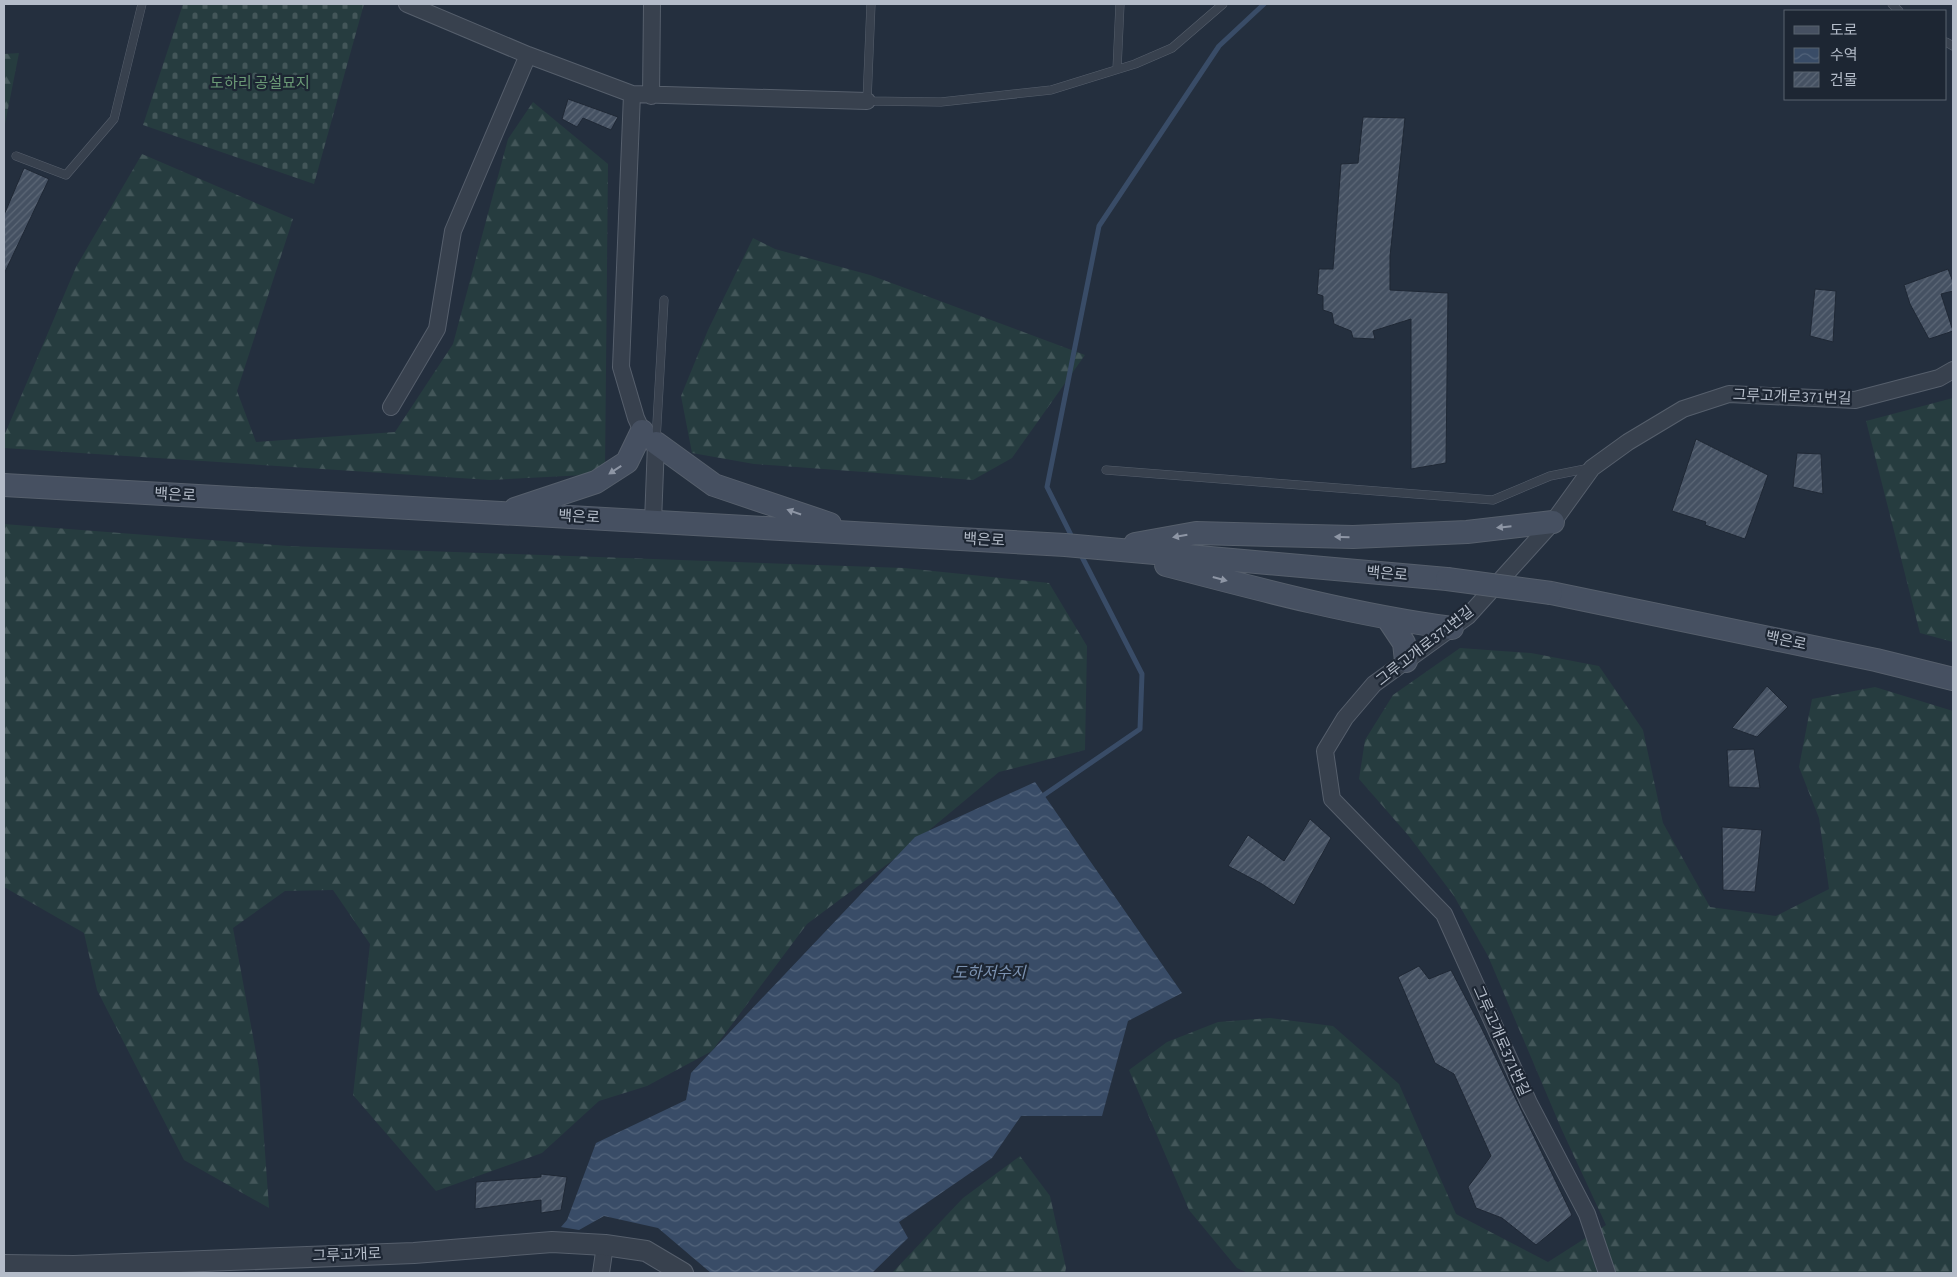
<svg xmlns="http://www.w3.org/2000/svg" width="1957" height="1277" font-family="'Source Sans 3','Noto Sans KR',sans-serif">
	<defs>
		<pattern id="forest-firs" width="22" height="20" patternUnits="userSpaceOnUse" patternTransform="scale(1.25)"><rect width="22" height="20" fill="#263c3f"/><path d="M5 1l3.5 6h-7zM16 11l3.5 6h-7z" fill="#435659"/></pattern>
		<pattern id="cemetery-stones" width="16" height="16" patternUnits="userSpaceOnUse" patternTransform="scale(1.25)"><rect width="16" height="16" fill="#263c3f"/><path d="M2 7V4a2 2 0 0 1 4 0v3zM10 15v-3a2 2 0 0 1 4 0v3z" fill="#435659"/></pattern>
		<pattern id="water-waves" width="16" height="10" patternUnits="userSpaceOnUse" patternTransform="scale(1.25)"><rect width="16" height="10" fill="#394c67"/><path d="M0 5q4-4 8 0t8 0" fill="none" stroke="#53647b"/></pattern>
		<pattern id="building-hatch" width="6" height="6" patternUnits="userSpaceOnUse" patternTransform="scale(1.25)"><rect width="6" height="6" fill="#455162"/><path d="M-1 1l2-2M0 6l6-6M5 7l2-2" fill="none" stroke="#5d6877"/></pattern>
	</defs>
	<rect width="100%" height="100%" fill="#242f3e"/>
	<path fill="url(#forest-firs)" d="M19,53l-15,76v-75z
		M533,102l75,62 -3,310 -115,6 -486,-32v-12l72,-169 66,-113 151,65 -56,172 19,51 139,-10 58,-88 55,-205z
		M753,238l22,11 95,26 215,80 -73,103 -39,22 -219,-16 -62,-11 -11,-57 27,-66z
		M1953,398v244l-33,-9 -54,-212z
		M4,524l284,22 616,22 145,15 38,63 -2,104 -86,22 -102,85 -90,67 -95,127 -65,35 -48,15 -57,52 -106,38 -83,-96 17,-151 -37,-54 -48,1 -52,37 26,141 10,139 -85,-48 -87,-170 -13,-57 -80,-46z
		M1460,648l71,5 68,13 44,64 20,93 47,84 66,9 53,-27 -10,-71 -20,-51 13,-68 63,-12 78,24v562h-705l-11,-5 -48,-58 -60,-140 38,-28 51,-20 52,-4 63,8 66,58 57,130 92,48 58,-37 -45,-97 -73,-172 -34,-60 -46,-61 -49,-56 6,-39 28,-45z
		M1020,1156l30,40 16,72 -1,5h-173l71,-75z"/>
	<path fill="url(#cemetery-stones)" d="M183,4h181l-50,180 -171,-59z"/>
	<path fill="url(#water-waves)" d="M1035,782l147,211 -54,28 -26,95h-81l-29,42 -93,64 9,16 -36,35h-161l-53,-45 -54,-12 -25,14 -18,-3 6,-7 29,-77 90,-43 5,-27 224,-236z"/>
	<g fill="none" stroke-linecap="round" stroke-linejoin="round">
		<path stroke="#394c67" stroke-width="5" d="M1073,539l-26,-52 52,-261 120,-180 45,-42
			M1044,795l96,-66 2,-55 -62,-121"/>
	</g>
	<path fill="url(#building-hatch)" stroke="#1f2835" d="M568,99l50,18 -7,13 -28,-12 -6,9 -15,-8z
		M1363,117l42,1 -15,138v34l58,3 -2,170 -35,6v-150l-38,12 2,8 -22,-1 -2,-7 -17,-7 -2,-11 -9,-3v-14l-6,-2 2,-25h14l8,-105 17,-1z
		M24,168l25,11 -45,95v-59z
		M1948,269l5,13v9l-12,3 12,37 -24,8 -19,-35 -6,-19z
		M1815,289l21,2 -3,51 -23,-6z
		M1696,439l72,36 -23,64 -40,-14 1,-3 -34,-11z
		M1797,453l24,1 2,40 -30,-7z
		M1767,686l21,21 -31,30 -25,-9z
		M1754,749l6,39 -31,-1 -2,-37z
		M1310,819l21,19 -37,67 -32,-21 -34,-18 20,-31 36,26z
		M1722,827l40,3 -7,62 -32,-2z
		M1419,966l10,13 22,-9 30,57 91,188 -36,30 -34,-27 -26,-10 -8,-21 23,-31 -37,-82 -19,-11 -37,-86z
		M541,1174l26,3 -6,33 -20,3v-13l-66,9 1,-27 65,-5z"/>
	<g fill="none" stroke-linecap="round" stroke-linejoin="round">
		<g stroke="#565f6c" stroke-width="9">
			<path id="service" d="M871,4l-4,97 74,1 110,-12 84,-26 37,-16 51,-44
				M1892,4l7,7
				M1946,42l7,4
				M1117,69l3,-65
				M16,156l50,19 48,-56 28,-115
				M656,441l8,-141
				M1106,470l387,30 57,-24 40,-8"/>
		</g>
		<g stroke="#565f6c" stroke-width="18">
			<path id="minor" d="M407,4l121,51 104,39 235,7
				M632,94l-11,273 15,51 6,13 14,12 -3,79
				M651,96l1,-92
				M391,407l46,-78 16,-98 75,-176
				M601,1273l4,-28
				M1607,1273l-20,-59 -58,-111 -85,-189 -112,-115 -7,-48 20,-33 29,-34 94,-68 85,-94 39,-54 36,-26 55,-33 46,-15 126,6 84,-22 14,-8"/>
		</g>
		<g stroke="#565f6c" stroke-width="22">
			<path id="tertiary" d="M4,1265l70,1 340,-13 138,-11 53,3 41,6 37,22"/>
		</g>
		<g stroke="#565f6c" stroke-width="24">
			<path id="secondary" d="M656,443l58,42 116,39
				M4,485l1061,60 382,34
				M515,509l81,-27 31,-20 15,-31
				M1135,544l61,-11 157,4 114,-5 86,-10
				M1166,565c95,25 189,50 286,63
				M1551,593l325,67 77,19
				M1388,619l16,24 2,18"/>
		</g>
		<use href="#service" stroke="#38414e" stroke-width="8"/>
		<use href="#minor" stroke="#38414e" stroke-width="16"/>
		<use href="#tertiary" stroke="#38414e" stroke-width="20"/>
		<use href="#secondary" stroke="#465061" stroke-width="22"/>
		<g stroke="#565f6c" stroke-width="24" stroke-linecap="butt">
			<path id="secondary-bridge" d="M1447,579l104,14"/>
		</g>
		<use href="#secondary-bridge" stroke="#465061" stroke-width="22"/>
	</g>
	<defs><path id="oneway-solid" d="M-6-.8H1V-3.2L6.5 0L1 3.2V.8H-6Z" transform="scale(1.25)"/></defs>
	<g fill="#8e96a5">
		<use href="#oneway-solid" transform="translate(615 470) rotate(147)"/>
		<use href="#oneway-solid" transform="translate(794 512) rotate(-161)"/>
		<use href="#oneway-solid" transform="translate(1504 527) rotate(174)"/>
		<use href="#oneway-solid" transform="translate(1180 536) rotate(170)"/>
		<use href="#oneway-solid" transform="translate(1342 537) rotate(-179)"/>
		<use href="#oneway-solid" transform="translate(1220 579) rotate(15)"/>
	</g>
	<g text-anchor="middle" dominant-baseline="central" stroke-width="4.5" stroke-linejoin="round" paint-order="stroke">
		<g font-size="15" fill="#6b9a76" stroke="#1d2633">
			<text x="260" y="83">도하리 공설묘지</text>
		</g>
		<g font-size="15" fill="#b4bcc9" stroke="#1d2633">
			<text transform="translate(1792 397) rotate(2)">그루고개로371번길</text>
			<text transform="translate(175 495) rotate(3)">백은로</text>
			<text transform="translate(579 517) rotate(3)">백은로</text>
			<text transform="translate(984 540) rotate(3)">백은로</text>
			<text transform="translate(1387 574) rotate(5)">백은로</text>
			<text transform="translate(1786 641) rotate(12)">백은로</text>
			<text transform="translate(1425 646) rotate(-38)">그루고개로371번길</text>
			<text transform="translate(1501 1041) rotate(66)">그루고개로371번길</text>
			<text transform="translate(347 1255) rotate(-2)">그루고개로</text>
		</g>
		<g font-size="16" font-style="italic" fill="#7c92b1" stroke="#1d2633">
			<text x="989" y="973">도하저수지</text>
		</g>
	</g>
	<rect width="1957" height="1277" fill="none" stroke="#b4bcc9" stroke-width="10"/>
	<rect x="1784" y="10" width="162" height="90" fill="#1d2633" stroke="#59626f"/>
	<rect x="1794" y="26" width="25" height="8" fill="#465061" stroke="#59626f"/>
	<text x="1830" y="35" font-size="15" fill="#b4bcc9">도로</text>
	<rect x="1794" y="48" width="25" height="15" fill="url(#water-waves)" stroke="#59626f"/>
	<text x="1830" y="60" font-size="15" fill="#b4bcc9">수역</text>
	<rect x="1794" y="72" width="25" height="15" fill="url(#building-hatch)" stroke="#59626f"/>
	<text x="1830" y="85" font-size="15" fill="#b4bcc9">건물</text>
</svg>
